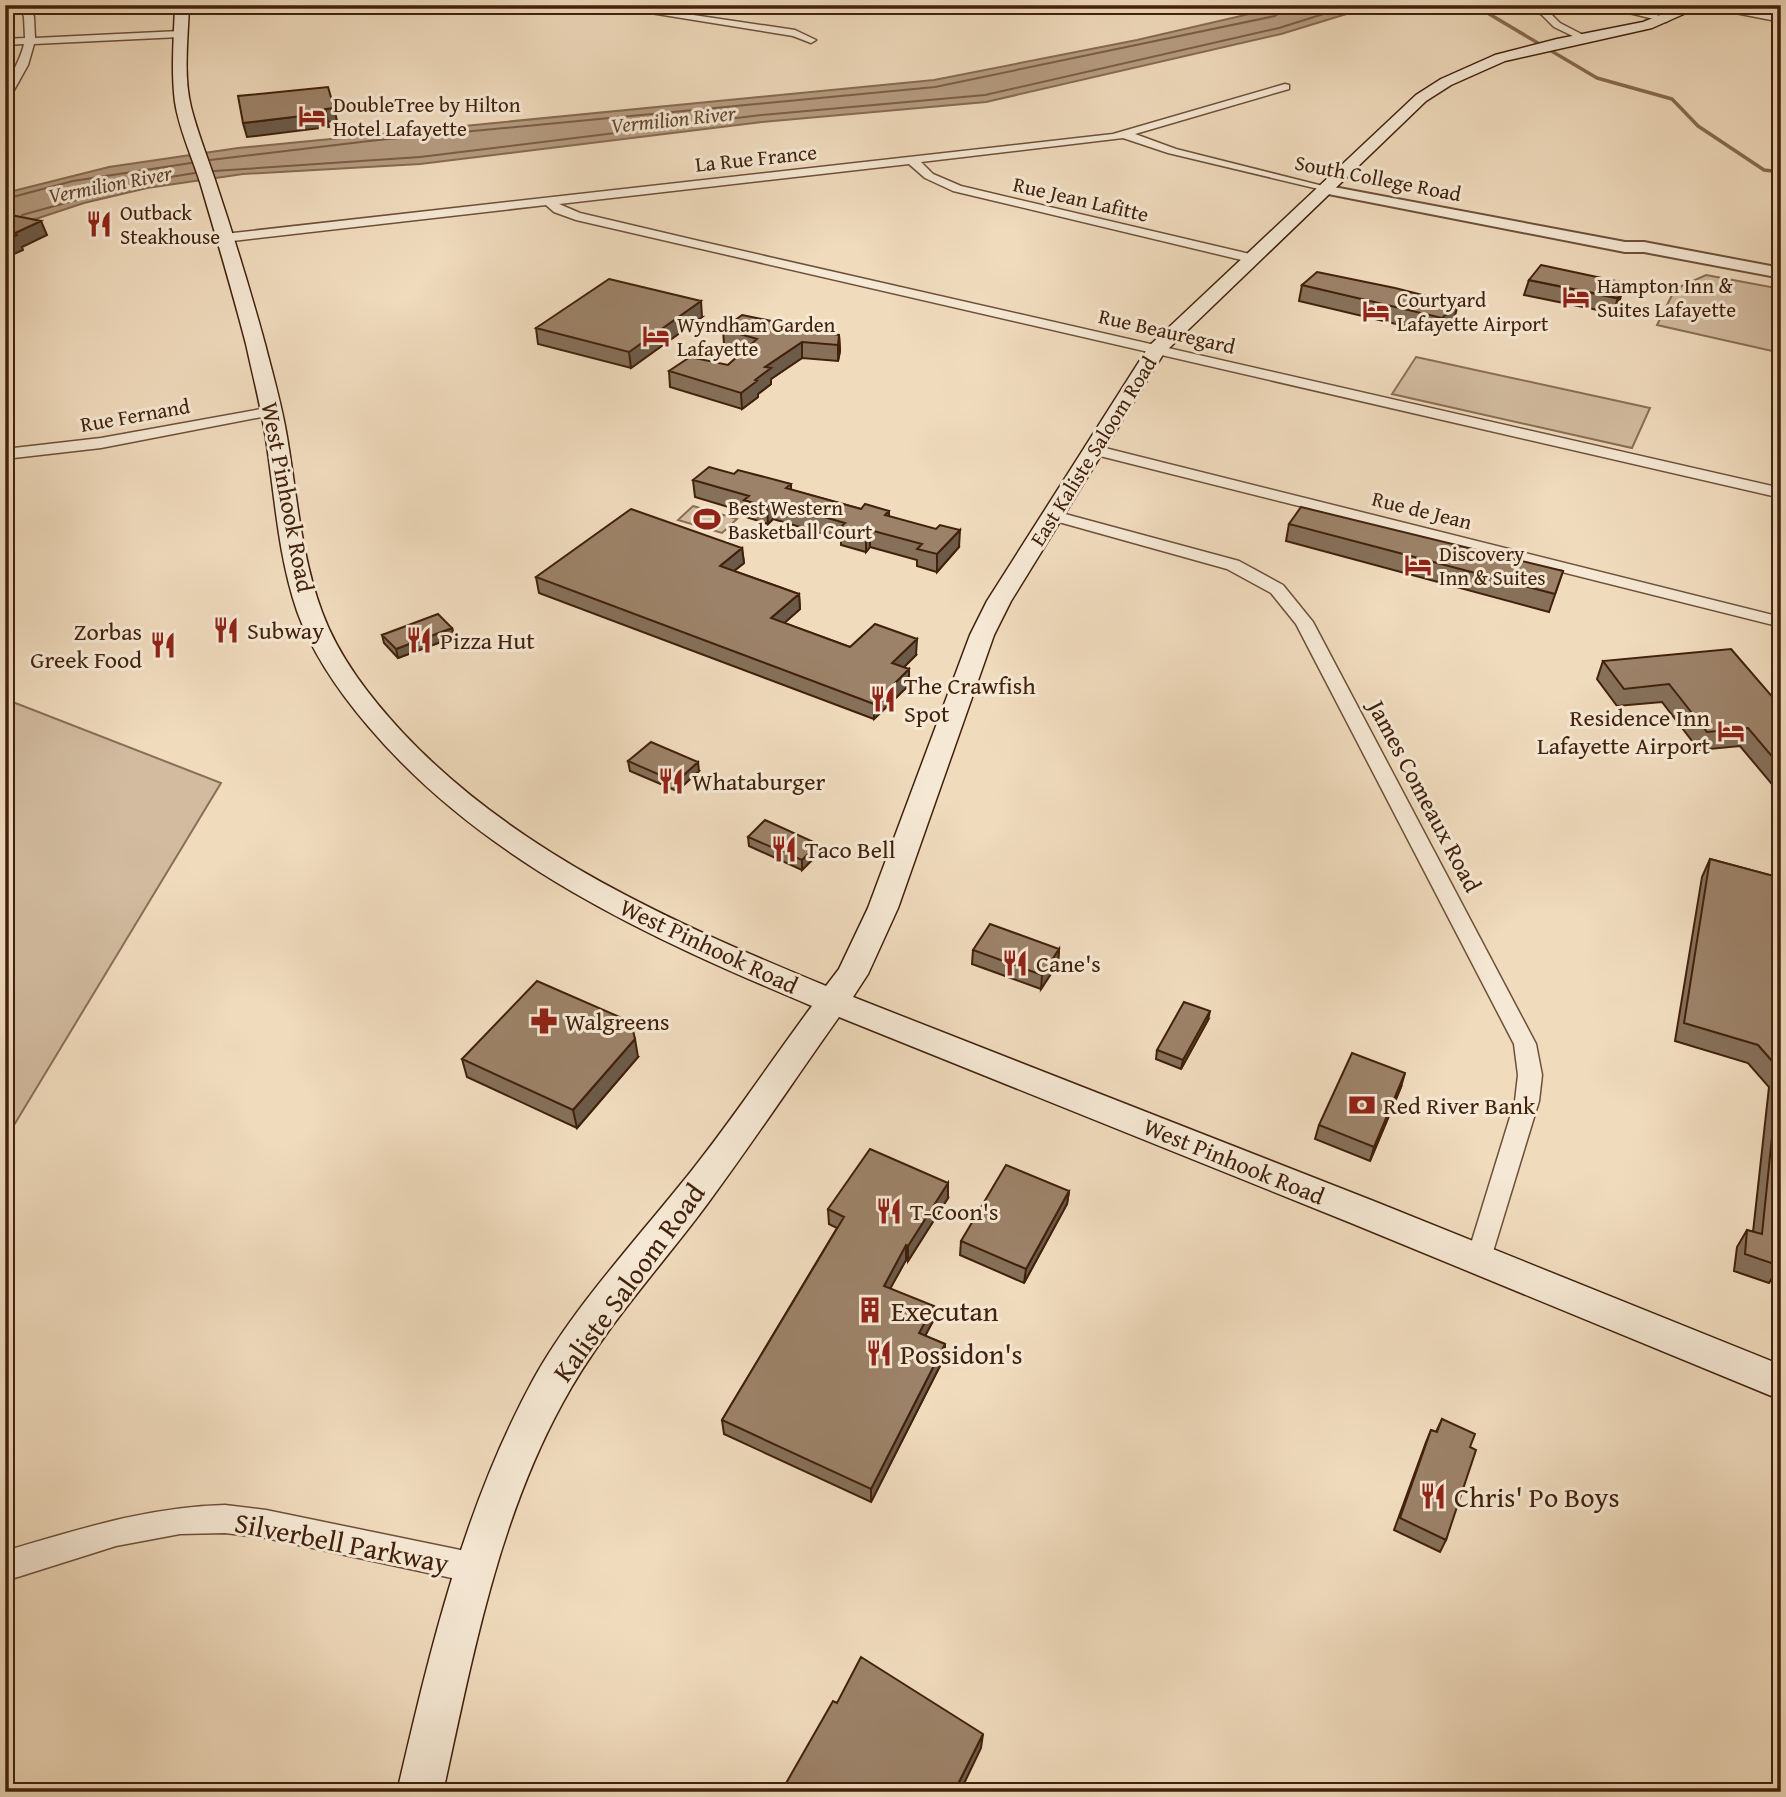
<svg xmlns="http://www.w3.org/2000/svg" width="1786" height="1797" font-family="'Gentium Book Plus',serif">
	<rect width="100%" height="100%" fill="#f0dbbd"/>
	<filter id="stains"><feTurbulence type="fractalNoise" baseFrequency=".00286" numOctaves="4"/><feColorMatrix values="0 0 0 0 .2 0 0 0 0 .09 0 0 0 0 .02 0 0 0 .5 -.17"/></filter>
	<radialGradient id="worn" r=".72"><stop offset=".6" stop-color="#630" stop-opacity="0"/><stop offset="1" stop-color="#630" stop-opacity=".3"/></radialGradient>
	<path fill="#d2bb9f" stroke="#8a6e56" stroke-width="2" d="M1706,275l75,14v64l-124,-28 18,-36z
		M1416,357l234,51 -18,40 -240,-54z
		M693,506l44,13 -15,14 -44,-13z
		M5,699l216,84 -216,357z"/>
	<path fill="#b59c81" stroke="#876b52" stroke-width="2" d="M1288,5h88l-95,29 -295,68 -224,20 -342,42 -177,10 -96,14 -63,15 -79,26v-36l104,-26 129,-19 696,-68 203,-40z"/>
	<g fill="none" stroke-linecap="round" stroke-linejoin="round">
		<path stroke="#7c5e46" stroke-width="2" d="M210,160l168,-20 557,-53 340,-71 6,-4 1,-7
			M214,171l206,-14 341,-42 224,-20 294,-67 73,-23
			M5,199l68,-18 118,-18
			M22,215l123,-34 50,-8"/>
		<path stroke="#876b52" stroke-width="3.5" d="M1474,5l123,73 75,21 26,27 66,44 17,2"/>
		<g stroke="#6e5038" stroke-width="3">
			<path id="minor" d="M20,5h10l4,12 1,21 145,-7 5,3 -5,3 -146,7 -6,21 -19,34 -4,1c0,-19 15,-37 19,-56l-19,1v-6l20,-1 -1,-21z
				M601,5h25l169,25 21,10 -5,3 -18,-7z
				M1499,5h22l26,5 13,13 29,15 -8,2 -27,-13 -13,-13z
				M1574,5h47l50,14 -5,3 -49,-12z
				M1694,5h22l65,11v6z
				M1285,84l4,1v4l-154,45 41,15 151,38v4l-159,-38 -45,-15 -202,24 12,12 28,12 293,69v6l-4,1 -297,-71 -28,-13 -16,-14 -350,40 21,9 119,28 1082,247v10l-1205,-278 -22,-8 -8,-7 -322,37 -6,-4 6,-4 889,-100z
				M272,407l7,4 -2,3 -176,34 -96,11v-10l96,-11z
				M1093,445l688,172v10l-693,-174 -3,-3 3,-3z
				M1054,511l185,50 44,24 30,37 223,422 6,31 -3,26 -51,167 -9,3 -9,-3 -4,-8 49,-159 3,-26 -4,-31 -218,-420 -25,-31 -44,-24 -179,-50 -2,-3 2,-3z
				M225,1505l41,5 209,43 11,5 4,10 -4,10 -11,5 -209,-45 -41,-5 -45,1 -64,12 -111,35v-30c75,-22 142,-44 220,-46z"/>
		</g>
		<g stroke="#6e5038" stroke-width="4">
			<path id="tertiary" d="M1323,185l302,57h19l137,26v10l-137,-26h-19l-307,-60 -2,-3z"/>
		</g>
		<g stroke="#42210c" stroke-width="3">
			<path id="secondary" d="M175,5h14c-1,33 -6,70 2,102 6,24 16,49 24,73 18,54 35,109 50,164 8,31 17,62 22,93 10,59 14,119 35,175 17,46 48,85 81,121 115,122 271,190 423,253l13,-17 29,-61 102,-273 17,-34 162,-255 267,-251 25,-16 54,-24 62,-16 86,-17 42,-17h19l-52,23 -147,33 -54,24 -25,16 -262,252 -153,248 -17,34 -96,273 -30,66 -15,23 523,205 405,163v35l-430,-177 -512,-206c-44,62 -86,125 -131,186 -49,66 -107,128 -146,201 -65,119 -90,256 -119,388h-46c33,-142 66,-283 136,-412 38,-69 97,-133 147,-195 47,-57 88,-120 132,-179 -162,-68 -328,-143 -444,-280 -29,-34 -56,-73 -71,-115 -19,-56 -22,-114 -31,-172 -5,-32 -13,-63 -20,-95 -14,-54 -30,-108 -46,-162 -8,-25 -21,-53 -25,-80 -4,-32 -1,-65 0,-97z"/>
		</g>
		<use href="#minor" fill="#f5e8d4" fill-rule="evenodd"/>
		<use href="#tertiary" fill="#f5e8d4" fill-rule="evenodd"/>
		<use href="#secondary" fill="#f5e8d4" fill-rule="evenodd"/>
	</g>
	<path fill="#867059" stroke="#42210c" stroke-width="2" d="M368,5h46l-12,6z
		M1529,280l91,19 -7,14 -89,-18z
		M1302,285l152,35 -16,14 -139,-33z
		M702,317l-71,51 -93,-24 -2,-16z
		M723,329l116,6 1,16 -2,10 -36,-3 -31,21v5l-13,10v3l-16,12 -72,-22 -1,-16 59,-6 16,-14 -20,-6z
		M734,474l57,10v6l70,19 28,2v6l70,30 -22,25 -20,-6v-6l-47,-13 -4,5 -25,-7v-6l-68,-20 -5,5 -22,-7 -1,-5 -50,-15 -2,-17z
		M1289,524l274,47 -14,41 -263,-71z
		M742,548l2,15 -10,8 65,23 1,15 -16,14 66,24 66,8 -12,12 5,18 -35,34 -335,-126 -3,-16z
		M452,628l2,9 -56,21 -14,-15 -2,-8z
		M1603,661l178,46v88l-41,-49 -41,4 -37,-48 -45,4 -20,-27z
		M628,761l71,10 -22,20 -47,-20z
		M748,837l71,16 -17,17 -53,-24z
		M1710,859l71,19v396l-5,-2 -7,11 -35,-12 3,-24 10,-17 6,2 16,-145 -21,-24 -73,-22 27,-164z
		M1059,949l-1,14 -17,26 -69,-25 1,-14z
		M1208,1020l-27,49 -25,-10 1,-9z
		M638,1057l-61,71 -110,-51 -5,-18z
		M1401,1087l-31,74 -55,-22 4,-14z
		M1069,1191l-2,13 -43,79 -64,-28 1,-14z
		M948,1198l-40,63 -2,-1 -16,28 43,33 -8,15 20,8 -1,14 -73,144 -147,-68 -2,-14 115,-192 -8,-4 -1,-15z
		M1442,1419l28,28 -24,93 -6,12 -46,-22 32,-88 5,-12 5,2z"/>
	<path fill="#6d5b49" stroke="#42210c" stroke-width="2" d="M401,5h13l-12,6z
		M334,108l3,13 -9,1 -3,-13z
		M326,113l3,14 -82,10 -4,-14z
		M41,221l6,14 -25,12 1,3 -18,8v-17l10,-8z
		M1625,283l-5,16 -7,14 5,-15z
		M701,301l1,16 -71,51 -2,-16z
		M1458,304l-4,16 -16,14 4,-16z
		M839,335l1,16 -2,10v-16z
		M802,342v16l-31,21v5l-13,10v3l-16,12 -1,-16 14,-13 10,-13z
		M7,400l6,16 -8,8v-23z
		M772,502l1,17 -5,5 -1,-17z
		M870,530v17l-4,5v-18z
		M960,530l-1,17 -22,25v-18z
		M742,548l2,15 -23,18 -1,-15z
		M799,594l1,15 -28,25 -1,-16z
		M452,628l2,9 -56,21 -2,-9z
		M917,639l-1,16 -24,24v-16z
		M909,669v16l-35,34v-15z
		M698,762l1,9 -22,20 -1,-9z
		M818,844l1,9 -17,17v-10z
		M1059,949l-1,14 -17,26 1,-14z
		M1210,1011l-2,9 -27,49 2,-9z
		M635,1039l3,18 -61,71 -4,-18z
		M1405,1073l-4,14 -31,74 4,-14z
		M948,1183v15l-40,63v-15z
		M1069,1191l-2,13 -43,79 2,-14z
		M906,1245v15l-22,40v-14z
		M934,1306l-1,15 -14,26v-14z
		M945,1344l-1,14 -73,144v-13z
		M983,1734l-2,14 -21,44h-6z"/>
	<path fill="#9c8268" stroke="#42210c" stroke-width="2" d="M328,87l6,21 -9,1 1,4 -83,10 -5,-27z
		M11,215l30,6 -26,12 2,2 -12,6v-23z
		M1541,265l84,18 -7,15 -89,-18z
		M1317,272l78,16 63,16 -16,14 -140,-33z
		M609,279l92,22 -72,51 -93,-24z
		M742,315l97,20 -1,10 -36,-3 -37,25 6,1 -16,12 2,1 -16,12 -72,-22 21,-14 38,8 29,-26 -34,-10z
		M709,467l25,7 4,-4 53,14 -5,4 75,21 4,-5 24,7 -4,4 51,14 4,-4 20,5 -23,24 -20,-5 5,-5 -52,-14 -4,4 -25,-7 4,-4 -73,-21 -5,5 -23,-7 5,-4 -56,-16z
		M1301,507l262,64 -8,23 -266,-70z
		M631,509l111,39 -22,18 79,28 -28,24 79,29 25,-23 42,15 -25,24 17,6 -35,35 -338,-127z
		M438,614l14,14 -56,21 -14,-14z
		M1731,649l50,58v60l-33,-39 -41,4 -38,-48 -45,5 -21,-28z
		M651,742l47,20 -22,20 -48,-21z
		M765,820l53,24 -16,16 -54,-23z
		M1710,859l71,19 -1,388 -35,-12 2,-24 15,4 17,-165 -21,-24 -74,-22z
		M990,924l69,25 -17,26 -69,-25z
		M537,981l94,41 4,17 -62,71 -111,-51z
		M1184,1002l26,9 -27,49 -26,-10z
		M1352,1053l53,20 -31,74 -55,-22z
		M870,1149l78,34 -40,63 -2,-1 -22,41 50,20 -15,27 26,11 -74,145 -149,-69 122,-203 -16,-8z
		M1006,1165l63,26 -43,78 -65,-28z
		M1442,1419l33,15 -5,13 6,3 -30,90 -46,-22 31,-88 6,2z
		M861,1657l122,77 -29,58h-173l52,-91 4,2z"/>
	<defs>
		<g id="hotel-bare" transform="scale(2.1)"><path d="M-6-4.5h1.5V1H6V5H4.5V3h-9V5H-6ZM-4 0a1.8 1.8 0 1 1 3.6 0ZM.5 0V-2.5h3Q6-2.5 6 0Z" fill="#8f2418" stroke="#f5e8d4" stroke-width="2.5" paint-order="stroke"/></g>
		<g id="restaurant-bare" transform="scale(2.1)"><path d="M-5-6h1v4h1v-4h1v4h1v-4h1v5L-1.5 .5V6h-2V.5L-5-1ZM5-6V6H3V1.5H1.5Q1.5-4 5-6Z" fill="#8f2418" stroke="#f5e8d4" stroke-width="2.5" paint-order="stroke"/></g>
		<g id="stadium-bare" transform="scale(2.1)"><path d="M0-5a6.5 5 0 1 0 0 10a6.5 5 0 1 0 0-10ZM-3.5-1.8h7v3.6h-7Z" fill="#8f2418" stroke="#f5e8d4" stroke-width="2.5" paint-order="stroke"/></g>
		<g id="pharmacy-bare" transform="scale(2.1)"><path d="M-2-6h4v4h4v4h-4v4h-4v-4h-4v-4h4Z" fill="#8f2418" stroke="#f5e8d4" stroke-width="2.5" paint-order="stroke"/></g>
		<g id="bank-bare" transform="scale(2.1)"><path d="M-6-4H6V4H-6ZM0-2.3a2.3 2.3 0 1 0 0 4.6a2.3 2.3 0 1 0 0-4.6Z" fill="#8f2418" stroke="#f5e8d4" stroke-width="2.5" paint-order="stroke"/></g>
		<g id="building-bare" transform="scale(2.1)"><path d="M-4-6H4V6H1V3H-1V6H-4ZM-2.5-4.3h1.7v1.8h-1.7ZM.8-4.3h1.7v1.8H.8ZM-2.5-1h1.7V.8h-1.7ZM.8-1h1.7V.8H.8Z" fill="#8f2418" stroke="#f5e8d4" stroke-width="2.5" paint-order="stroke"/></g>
	</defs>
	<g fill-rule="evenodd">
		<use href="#hotel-bare" x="312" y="116"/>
		<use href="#restaurant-bare" x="99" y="224"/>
		<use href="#hotel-bare" x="1576" y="297"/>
		<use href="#hotel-bare" x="1376" y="311"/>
		<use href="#hotel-bare" x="656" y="336"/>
		<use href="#stadium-bare" x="707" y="519"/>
		<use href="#hotel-bare" x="1418" y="565"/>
		<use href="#restaurant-bare" x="226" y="630"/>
		<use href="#restaurant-bare" x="419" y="640"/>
		<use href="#restaurant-bare" x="163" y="645"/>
		<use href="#restaurant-bare" x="883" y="699"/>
		<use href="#hotel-bare" x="1731" y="731"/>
		<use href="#restaurant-bare" x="671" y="781"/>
		<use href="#restaurant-bare" x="784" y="849"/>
		<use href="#restaurant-bare" x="1015" y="963"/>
		<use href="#pharmacy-bare" x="544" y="1021"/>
		<use href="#bank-bare" x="1362" y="1105"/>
		<use href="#restaurant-bare" x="889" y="1211"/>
		<use href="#building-bare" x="870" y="1310"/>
		<use href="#restaurant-bare" x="879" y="1353"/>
		<use href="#restaurant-bare" x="1433" y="1496"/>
	</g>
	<g text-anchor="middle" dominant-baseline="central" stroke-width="6" stroke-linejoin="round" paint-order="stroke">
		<g font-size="21" fill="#42210c" stroke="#f5e8d4" text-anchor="start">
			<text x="333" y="104">DoubleTree by Hilton<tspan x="333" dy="24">Hotel Lafayette</tspan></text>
			<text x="120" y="212">Outback<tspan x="120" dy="24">Steakhouse</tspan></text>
			<text x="1597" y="285">Hampton Inn &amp;<tspan x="1597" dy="24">Suites Lafayette</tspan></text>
			<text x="1397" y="299">Courtyard<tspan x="1397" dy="24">Lafayette Airport</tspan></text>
			<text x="677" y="324">Wyndham Garden<tspan x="677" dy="24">Lafayette</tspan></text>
			<text x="728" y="507">Best Western<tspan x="728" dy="24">Basketball Court</tspan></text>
			<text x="1439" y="553">Discovery<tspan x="1439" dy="24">Inn &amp; Suites</tspan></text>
		</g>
		<g font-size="21" font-style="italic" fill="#64462f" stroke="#f5e8d4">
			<text transform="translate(673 119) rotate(-6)">Vermilion River</text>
			<text transform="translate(110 184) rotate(-11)">Vermilion River</text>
		</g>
		<g font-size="21" fill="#42210c" stroke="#f5e8d4">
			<text transform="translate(756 158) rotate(-6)">La Rue France</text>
			<text transform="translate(1378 178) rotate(11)">South College Road</text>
			<text transform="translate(1081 199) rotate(13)">Rue Jean Lafitte</text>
			<text transform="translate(1167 331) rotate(13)">Rue Beauregard</text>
			<text transform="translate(135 415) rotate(-10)">Rue Fernand</text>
			<text transform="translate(1093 451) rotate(-58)">East Kaliste Saloom Road</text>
			<text transform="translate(1422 510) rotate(14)">Rue de Jean</text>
		</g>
		<g font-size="24" fill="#42210c" stroke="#f5e8d4">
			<text transform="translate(288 497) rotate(79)">West Pinhook Road</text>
			<text transform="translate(1425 796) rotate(62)">James Comeaux Road</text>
			<text transform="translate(709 946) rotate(25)">West Pinhook Road</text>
			<text transform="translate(1234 1161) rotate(22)">West Pinhook Road</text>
		</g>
		<g font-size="24" fill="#42210c" stroke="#f5e8d4" text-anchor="start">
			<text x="247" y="630">Subway</text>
			<text x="142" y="631" text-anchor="end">Zorbas<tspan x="142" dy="28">Greek Food</tspan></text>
			<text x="440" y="640">Pizza Hut</text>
			<text x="904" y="685">The Crawfish<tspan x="904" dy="28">Spot</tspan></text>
			<text x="1710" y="717" text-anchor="end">Residence Inn<tspan x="1710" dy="28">Lafayette Airport</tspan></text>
			<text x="692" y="781">Whataburger</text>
			<text x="805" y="849">Taco Bell</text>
			<text x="1036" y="963">Cane's</text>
			<text x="565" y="1021">Walgreens</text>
			<text x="1383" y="1105">Red River Bank</text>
			<text x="910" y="1211">T-Coon's</text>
		</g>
		<g font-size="28" fill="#42210c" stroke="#f5e8d4">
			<text transform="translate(628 1282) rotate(-54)">Kaliste Saloom Road</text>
			<text transform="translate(342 1542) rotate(11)">Silverbell Parkway</text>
		</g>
		<g font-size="28" fill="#42210c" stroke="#f5e8d4" text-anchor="start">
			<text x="891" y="1310">Executan</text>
			<text x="900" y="1353">Possidon's</text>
			<text x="1454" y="1496">Chris' Po Boys</text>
		</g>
	</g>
	<rect width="1786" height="1797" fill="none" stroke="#f0dbbd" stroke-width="28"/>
	<rect x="7" y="7" width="1772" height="1783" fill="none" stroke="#42210c" stroke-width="3.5"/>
	<rect x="14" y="14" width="1758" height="1769" fill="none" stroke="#42210c" stroke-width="2"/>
	<rect width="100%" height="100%" filter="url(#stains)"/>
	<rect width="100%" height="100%" fill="url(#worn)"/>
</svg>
